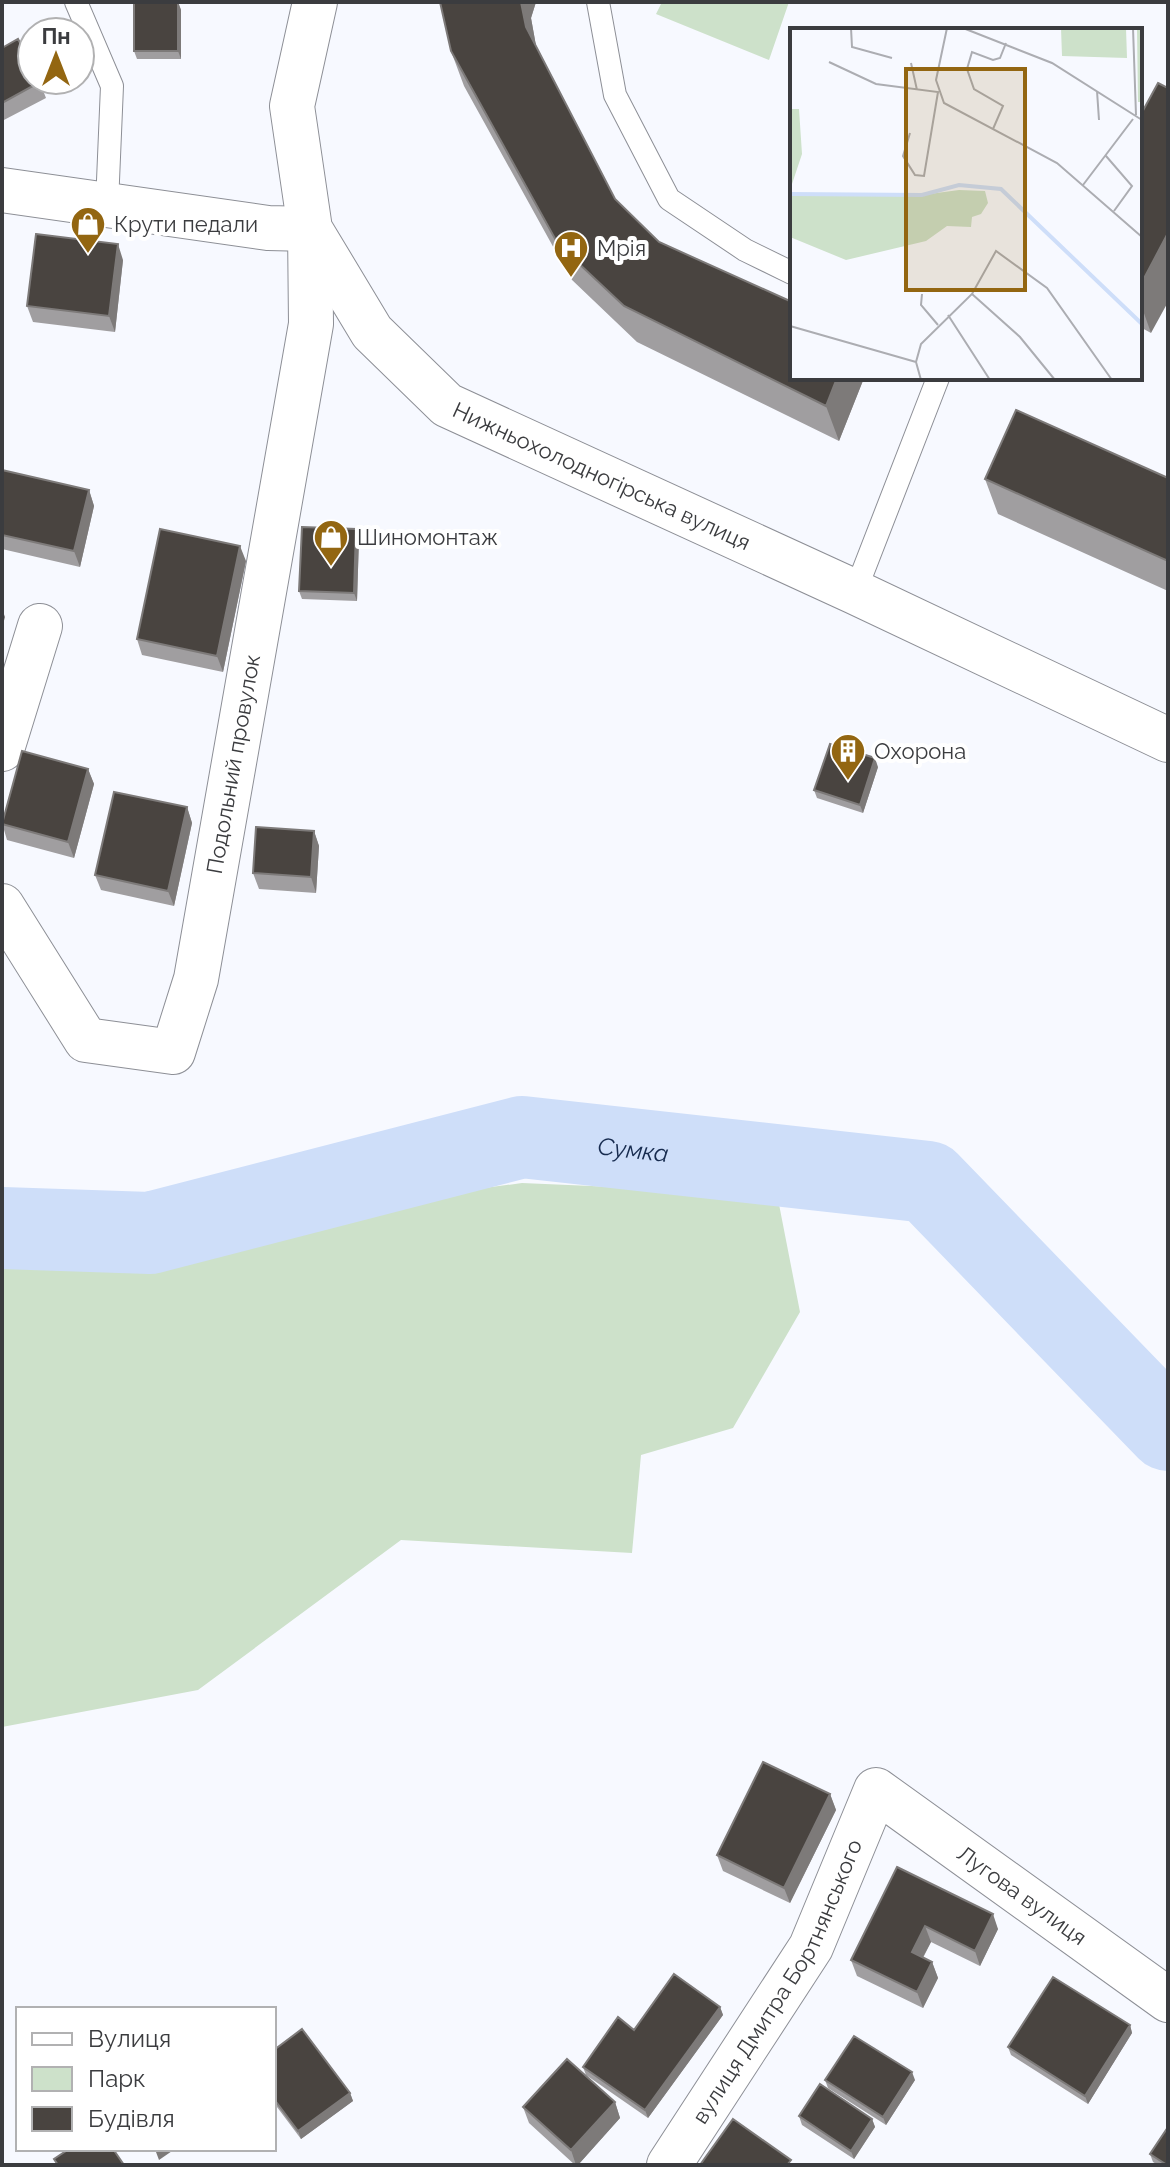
<svg xmlns="http://www.w3.org/2000/svg" width="1170" height="2167" font-family="Raleway,sans-serif">
	<rect width="100%" height="100%" fill="#f7f9ff"/>
	<path fill="#cde1ca" d="M662,2h127l-20,58 -113,-46z
		M522,1183l255,11 23,118 -67,116 -92,27 -9,98 -231,-13 -203,150 -196,37v-499l148,5z"/>
	<g fill="none" stroke-linecap="round" stroke-linejoin="round">
		<path stroke="#cedef9" stroke-width="82" id="s1" d="M2,1228l148,5 372,-96 406,45 240,248"/>
		<g stroke="#8d8f96" stroke-width="24">
			<path id="service" d="M76,2l36,84 -5,118
				M598,2l17,93 54,104 76,51 47,23
				M855,592l83,-214"/>
		</g>
		<g stroke="#8d8f96" stroke-width="46">
			<g id="minor">
				<path id="s2" d="M315,2l-23,104 18,123 62,103 75,73 408,187 313,148"/>
				<path d="M2,190l266,38 42,1 1,95 -115,655 -23,73 -87,-12 -84,-134"/>
				<path d="M2,749l38,-123"/>
				<path id="s3" d="M669,2165l142,-218 65,-157 292,210"/>
			</g>
		</g>
		<use href="#service" stroke="#fff" stroke-width="22"/>
		<use href="#minor" stroke="#fff" stroke-width="44"/>
	</g>
	<path fill="#a09ea0" d="M178,2l3,8v49h-44l-3,-8z
		M440,2h96l-5,16 5,28 79,153 44,43 205,136 -25,63 -202,-99 -66,-63 -107,-193 -13,-35z
		M2,48l37,32 7,18 -44,23z
		M1140,116l11,217 -11,-6z
		M123,260l-8,72 -82,-10 -6,-16z
		M2,470l87,20 5,16 -14,61 -78,-18z
		M1168,478v113l-170,-77 -13,-35z
		M356,529l3,9 -2,63 -55,-2 -3,-8z
		M246,561l-23,111 -81,-17 -5,-16z
		M878,767l-15,46 -46,-15 -3,-8z
		M88,769l6,15 -20,74 -67,-18 -5,-17z
		M187,807l5,16 -18,83 -73,-16 -6,-15z
		M314,831l5,15 -3,47 -57,-4 -6,-16z
		M830,1794l6,16 -46,93 -67,-32 -6,-16z
		M897,1867l101,62 -18,37 -49,-24 -8,16 9,4 6,16 -15,30 -66,-32 -6,-16z
		M720,2007l3,8 -75,103 -62,-43 -3,-8 51,-37z
		M1130,2025l2,8 -44,71 -77,-49 -3,-8z
		M274,2050l76,43 3,8 -52,38 -27,-36z
		M825,2080h90l-29,45 -58,-37z
		M615,2102l5,16 -42,47h-3l-46,-42 -6,-16z
		M799,2116l73,3 3,8 -21,32 -52,-34z
		M1150,2154l18,11h-10l-5,-3z"/>
	<path fill="#7d7a79" d="M178,2l3,8v49l-3,-8z
		M521,2h15l-5,16 8,44 -13,-35z
		M1168,233v69l-17,31 -11,-31v-16z
		M118,244l5,16 -8,72 -6,-16z
		M837,378h27l-25,63 -13,-35z
		M89,490l5,16 -14,61 -6,-16z
		M356,529l3,9 -2,63 -3,-8z
		M240,546l6,15 -23,111 -6,-16z
		M2,609l3,8 -3,11z
		M875,758l3,9 -15,46 -3,-8z
		M88,769l6,15 -20,74 -6,-16z
		M187,807l5,16 -18,83 -6,-15z
		M314,831l5,15 -3,47 -5,-16z
		M830,1794l6,16 -46,93 -6,-15z
		M993,1914l5,15 -18,37 -5,-15z
		M925,1926l6,16 -14,26 -5,-16z
		M932,1962l6,16 -15,30 -6,-16z
		M720,2007l3,8 -75,103 -3,-8z
		M1130,2025l2,8 -44,71 -3,-8z
		M912,2072l3,8 -29,45 -3,-8z
		M350,2093l3,8 -52,38 -3,-8z
		M615,2102l5,16 -42,47h-2l-5,-15z
		M872,2119l3,8 -21,32 -3,-8z
		M161,2149h14l-16,11 -3,-8z"/>
	<path fill="#494440" stroke="#7d7a79" stroke-width="2" d="M134,2h44v49h-44z
		M440,2h81l5,25 89,172 44,43 133,60v76h45l-11,28 -202,-100 -66,-62 -107,-193z
		M18,39l14,27v14h7l1,2 -38,21v-55z
		M1158,83l10,5v145l-28,53v-170z
		M36,234l82,10 -9,72 -82,-10z
		M1016,410l152,68v83l-183,-82z
		M2,470l87,20 -15,61 -72,-16z
		M302,527l54,2 -2,64 -55,-2z
		M160,529l80,17 -23,110 -80,-17z
		M830,744l45,14 -15,47 -46,-15z
		M22,751l66,18 -20,73 -66,-18z
		M114,792l73,15 -19,84 -73,-16z
		M256,827l58,4 -3,46 -58,-4z
		M763,1762l67,32 -46,94 -67,-33z
		M897,1867l96,47 -18,37 -50,-25 -13,26 20,10 -15,30 -66,-32z
		M674,1974l46,33 -75,103 -62,-43 35,-50 16,13z
		M1053,1977l77,48 -45,71 -77,-49z
		M302,2029l48,64 -52,38 -24,-32v-49z
		M854,2036l58,36 -29,45 -58,-37z
		M567,2059l48,43 -44,48 -48,-43z
		M820,2084l52,35 -21,32 -52,-35z
		M733,2119l58,41 -4,5h-87z
		M1168,2127v38h-1l-17,-11z
		M69,2149h44l11,16h-66l-4,-6z"/>
	<defs>
		<g id="shop-pin" transform="scale(1.8)"><path d="M0 17L-7.5 6A9.5 9.5 0 1 1 7.5 6Z" fill="#936611" stroke="#fff"/><path d="M-5-2.5h2.3a2.7 3.5 0 0 1 5.4 0H5L5.5 6h-11ZM-1.5-2.5h3a1.5 2.3 0 0 0-3 0Z" fill="#fff"/></g>
		<g id="hospital-pin" transform="scale(1.8)"><path d="M0 17L-7.5 6A9.5 9.5 0 1 1 7.5 6Z" fill="#936611" stroke="#fff"/><path d="M-5-5h3v3.5h4V-5h3V5h-3V1.5h-4V5h-3Z" fill="#fff"/></g>
		<g id="building-pin" transform="scale(1.8)"><path d="M0 17L-7.5 6A9.5 9.5 0 1 1 7.5 6Z" fill="#936611" stroke="#fff"/><path d="M-4-6H4V6H1V3H-1V6H-4ZM-2.5-4.3h1.7v1.8h-1.7ZM.8-4.3h1.7v1.8H.8ZM-2.5-1h1.7V.8h-1.7ZM.8-1h1.7V.8H.8Z" fill="#fff"/></g>
	</defs>
	<g fill-rule="evenodd">
		<use href="#shop-pin" x="88" y="224"/>
		<use href="#hospital-pin" x="571" y="248"/>
		<use href="#shop-pin" x="331" y="537"/>
		<use href="#building-pin" x="848" y="751"/>
	</g>
	<g text-anchor="middle" dominant-baseline="central" stroke-width="8" stroke-linejoin="round" paint-order="stroke">
		<g font-size="22" fill="#3b3c3f" stroke="#fff" text-anchor="start">
			<text x="114" y="224">Крути педали</text>
			<text x="597" y="248">Мрія</text>
			<text x="357" y="537">Шиномонтаж</text>
			<text x="874" y="751">Охорона</text>
		</g>
		<g font-size="22" fill="#3b3c3f" stroke="#fff">
			<text stroke="none"><textPath href="#s2" startOffset="626">Нижньохолодногірська вулиця</textPath></text>
			<text transform="translate(233 764) rotate(-80)">Подольний провулок</text>
			<text stroke="none"><textPath href="#s3" startOffset="610">Лугова вулиця</textPath></text>
			<text stroke="none"><textPath href="#s3" startOffset="214">вулиця Дмитра Бортнянського</textPath></text>
		</g>
		<g font-size="24" font-style="italic" fill="#172b4f" stroke="#fff">
			<text stroke="none"><textPath href="#s1" startOffset="644">Сумка</textPath></text>
		</g>
	</g>
	<g transform="translate(790 28)">
		<rect width="352" height="352" fill="#f7f9ff"/>
		<path d="M271,0h65l1,30 -65,-2zM347,0h5v74h-4zM0,81h9l3,45 -12,36zM169,162l26,1 3,12 -7,11 -9,3 -1,10 -24,-1 -21,15 -80,19 -56,-23v-43l132,1z" fill="#cde1ca"/>
		<path fill="none" stroke="#cedef9" stroke-width="4" d="M0,166l132,1 37,-10 42,4 141,135"/>
		<path fill="none" stroke="#acadb2" stroke-width="2" d="M61,0l1,19 40,11M157,0l-11,52 8,23 113,60 85,74M173,0l89,35 90,57M343,0l3,87M39,34l47,22 62,8 -14,84 -9,-1 -12,-19 7,-23M121,35l6,27M307,63l2,29M203,101l10,-23 -29,-17 -7,-20 5,-17 21,8 7,-2 6,-15M316,128l26,30 -18,25M293,157l50,-66M132,266l-1,11 17,20M182,266l48,43 35,43M158,287l42,65M0,298l126,36M131,352l-5,-18 5,-18 51,-50 24,-43 51,37 65,92"/>
		<path fill="#936611" fill-opacity="0.15" stroke="#936611" stroke-width="4" d="M116,41h119v221h-119z"/>
		<rect width="352" height="352" fill="none" stroke="#3b3c3f" stroke-width="4"/>
	</g>
	<rect width="1170" height="2167" fill="none" stroke="#3b3c3f" stroke-width="8"/>
	<rect x="16" y="2007" width="260" height="144" fill="#ffffff" stroke="#b1b1b2" stroke-width="2"/>
	<rect x="32" y="2033" width="40" height="12" fill="#ffffff" stroke="#b1b1b2" stroke-width="2"/>
	<text x="88" y="2047" font-size="24" fill="#3b3c3f">Вулиця</text>
	<rect x="32" y="2067" width="40" height="24" fill="#cde1ca" stroke="#b1b1b2" stroke-width="2"/>
	<text x="88" y="2087" font-size="24" fill="#3b3c3f">Парк</text>
	<rect x="32" y="2107" width="40" height="24" fill="#494440" stroke="#b1b1b2" stroke-width="2"/>
	<text x="88" y="2127" font-size="24" fill="#3b3c3f">Будівля</text>
	<g transform="translate(56 56)"><circle r="38" fill="#ffffff" stroke="#b1b1b2" stroke-width="2"/>
	<path d="M0-6L14 30L0 20L-14 30Z" fill="#936611"/>
	<text y="-12" font-size="22" font-weight="bold" text-anchor="middle" fill="#3b3c3f">Пн</text>
	</g>
</svg>
